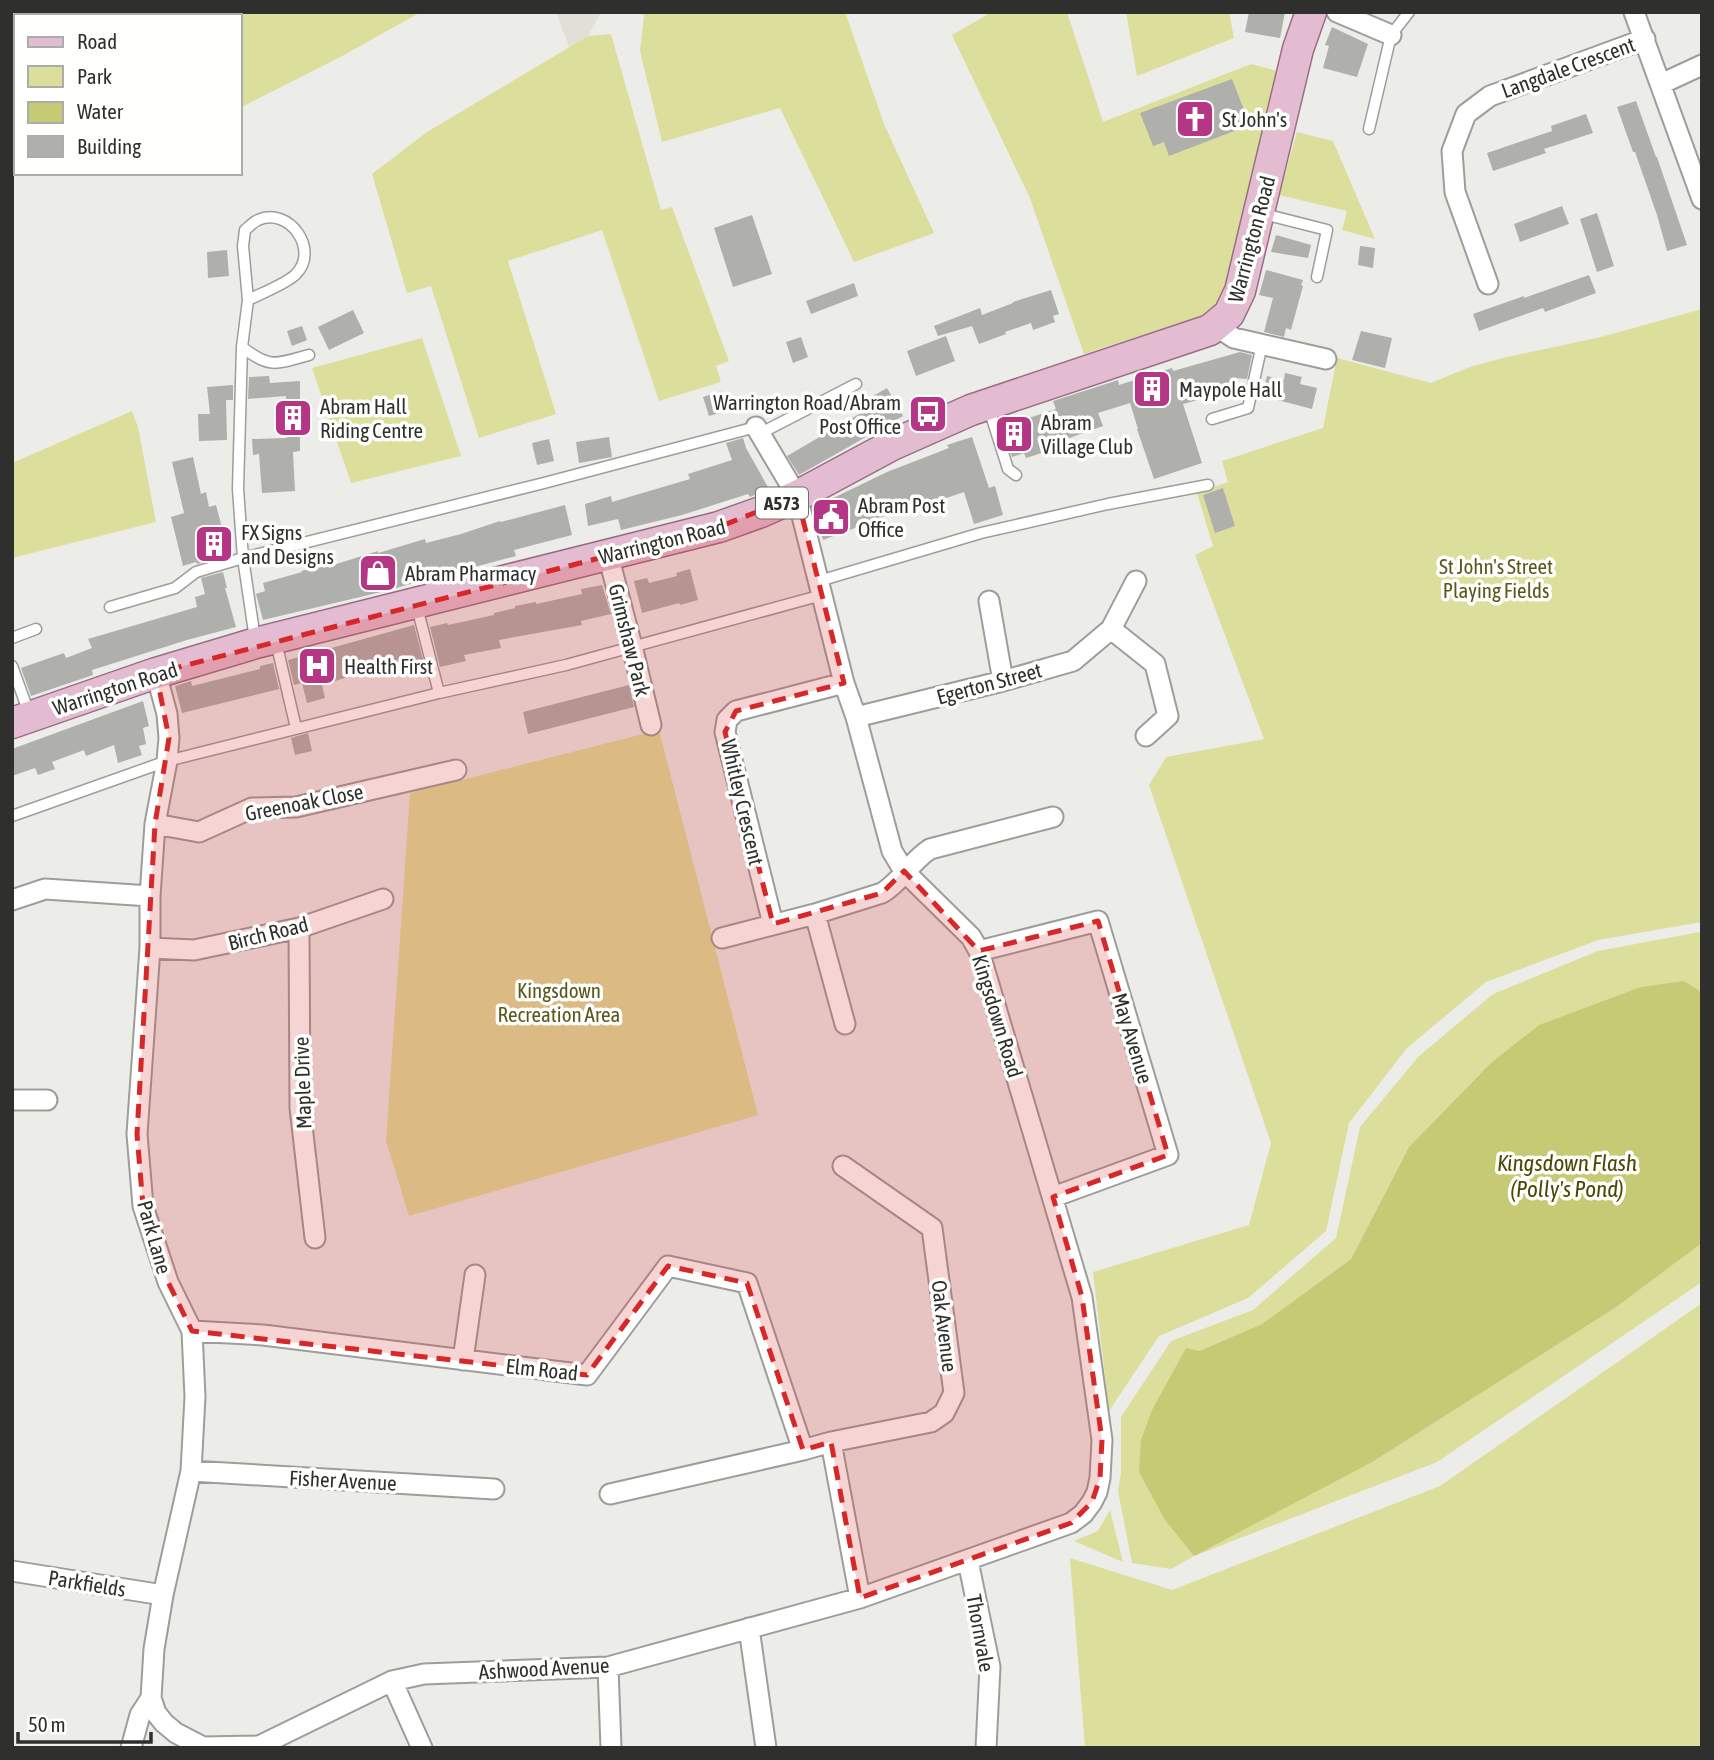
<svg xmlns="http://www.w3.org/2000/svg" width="1714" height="1760" font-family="'Asap Condensed',sans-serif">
	<rect width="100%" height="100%" fill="#ecece9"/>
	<path fill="#e0e0d7" d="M556,12h45l-13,24 -19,11z"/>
	<path fill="#dcdf9c" d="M223,12h198l-77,43 -104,53v-92h-25z
		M643,12h202l39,112 50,109 -80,29 -74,-154 -118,34 -22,-91 4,-34z
		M992,12h75l36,110 148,-58 30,8 -51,208 -19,33 -127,41 -54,-156 -78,-163z
		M1126,12h103l5,26 -97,38z
		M611,34l50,176 11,-3 57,154 -13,5 5,16 -62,19 -57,-171 -94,31 48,153 -77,24 -48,-152 -24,7 -35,-119 55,-42 161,-96z
		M1297,132l36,9 42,98 -33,-9 5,-19 -68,-16z
		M1702,309v613l-104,18 -112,42 -79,66 -58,75 -23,108 -78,67 -89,38 -50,75 -16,-139 156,-47 22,-82 -122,-358 17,-28 98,-18 -69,-184 18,-9 -16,-53 31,-11 -6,-21 101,-33 14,-70 94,25 39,-16 37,-10 94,-20z
		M422,338l39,118 -110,27 -39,-115z
		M132,411l6,16 18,95 -144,36v-95z
		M659,730l99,385 -349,101 -23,-75 24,-348z
		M1700,932l2,1v59l-18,-11 -275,166 -58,112 -89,65 -63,27 175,110 241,-153 87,-65v39l-265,180 -243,94 -23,13 -39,-6 -14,-72 3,-19v-55l50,-76 82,-31 83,-72 24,-111 58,-70 75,-63 105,-43z
		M1702,1303v445h-617l-15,-190 102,32 268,-104z
		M1110,1510l13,52 -49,-21 24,-10z"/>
	<path fill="#c7ca75" d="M63,12h102l-8,4h-103z
		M1684,981l18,11v251l-87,65 -241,153 -180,95 -29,-36 -26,-48 2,-32 11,-30 34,-62 13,3 63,-27 89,-65 58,-112 82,-84 48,-38 102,-38z"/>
	<path fill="#afafac" d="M1249,12h36l-5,26 -35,-6z
		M1332,27l36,17 -11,33 -34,-9 6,-22 -4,-1z
		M1232,79l18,46 -81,31 -5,-14 -11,4 -13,-33z
		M1636,101l20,56h1l30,88 -20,6 -10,-36 -22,-63h-2l-16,-45z
		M1586,114l7,19 -49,16 2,4 -53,18 -6,-18 65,-22 -1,-5z
		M1562,206l7,18 -49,18 -6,-18z
		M1597,213l17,53 -17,6 -17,-53z
		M752,215l20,59 -39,13 -19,-59z
		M1276,235l35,10 -3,13 -37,-6z
		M1360,246l15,2 -2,20 -15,-3z
		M227,250l2,26 -21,2 -1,-26z
		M1266,270l37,10 -2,5 2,1 -12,44 -5,-2 -2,9 -20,-5 9,-34 -14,-3z
		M1589,275l7,18 -51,19 -2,-4 -64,23 -6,-17 51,-18v2z
		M854,283l4,13 -47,18 -5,-13z
		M1051,290l8,24 -6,2 2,6 -22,8 -2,-7 -26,9 1,2 -27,10 -7,-18 -34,10 -4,-10 46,-18 2,7 31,-12v-1z
		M353,310l11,23 -35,17 -11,-23z
		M302,326l5,14 -15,6 -5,-15z
		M1361,331l31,7 -7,30 -33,-8z
		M946,336l9,25 -39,15 -9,-25z
		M801,337l7,20 -15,6 -7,-21z
		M1240,352l12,3 -5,24 -13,-1 -1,8 -13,1 1,7 -38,10 19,59 -48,16 -17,-50h1l-8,-26 -32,10 5,13 -53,19 1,5 -25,8 -2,-5 -12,4 -10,-30 54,-18 -3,-8 65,-21 1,5 53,-17 1,3z
		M1285,373l17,4 -2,7 17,4 -5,21 -50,-13 5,-20 17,4z
		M269,376l1,7 30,-2v70l-7,1 2,39 -33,2 -3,-39 -6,1 -1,-16 35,-1 -1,-42 -38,3 1,-22z
		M233,385v15h-7l1,40 -28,1 -1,-27h12l-3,-27z
		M887,388l16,28 -104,59 -12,-19 91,-53 -5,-7z
		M721,391l6,20 -18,5 -6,-19z
		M609,437l3,20 -33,6 -3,-21z
		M972,437l17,51 6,-2 8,29 -29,9 -10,-32 -47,16 -2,-6 -39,18 -53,20 -8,-29 12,-4 -2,-5 62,-30 62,-24 -2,-3z
		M743,438l3,10 23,41 -19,8 -2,-3 -66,21 -61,15 -3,-11 -30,7 -3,-22 26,-8 1,6 78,-23 -2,-5 44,-14 -6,-17z
		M549,439l5,22 -17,4 -5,-22z
		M193,457l8,37 5,-2 3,15 7,-2 13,49 -32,10 -1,-2 -13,4 -12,-49 13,-4 -12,-51z
		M1223,488l12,38 -20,7 -12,-38z
		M565,505l7,30 -58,15 2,6 -139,37 -114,27 -7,-26 9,-3 -2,-8 39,-11 -1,-1 29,-7v2l48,-15v2l47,-14 1,4 35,-9 39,-13 1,1z
		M690,569l8,31 -18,5 -1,-2 -37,10 -8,-32 13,-3 2,5 28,-7 -1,-3z
		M223,572l4,16h-2l11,39 -49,13 -95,30 1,5 -62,21 -10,-28 43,-15 2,5 26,-10 -4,-9 109,-32 -2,-10 10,-3 -4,-16z
		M602,585l9,29 -30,7 1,4 -83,15 2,8 -37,7 2,6 -26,6 -10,-40 17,-4 1,2 46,-10v-2l21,-5v-2l21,-4v2l46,-10 -1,-5z
		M414,625l11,42 -41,11 -3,-10 -33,9 -26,8 3,13 -18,5 -5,-20 -8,2 -6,-25z
		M273,663l6,26 -97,24 -7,-27 16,-5 1,5 68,-17v-3z
		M629,685l5,22 -106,27 -5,-22z
		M143,701l6,25 -6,2 3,16 -7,2 3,9 -24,8 -4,-18 -28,11 -2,-6 -32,12 3,7 -17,6 -3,-7 -23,8v-27z
		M308,733l4,18 -17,4 -4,-17z"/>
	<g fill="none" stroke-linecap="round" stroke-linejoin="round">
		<g stroke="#9d9e9b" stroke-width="13">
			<path id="service" d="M1369,129l22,-94 18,-23
				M1260,213l67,17 -10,47
				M248,300c12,-6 40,-17 48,-26 24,-24 -7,-68 -38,-54 -5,2 -9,7 -13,10l-2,16 5,54 -6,47 -4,142 5,69 12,81
				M242,347c28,22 34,17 67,8
				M989,409l19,60 8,6
				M1212,419l36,-11 14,-64
				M761,433l95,-49
				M819,581l162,-48 127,-29 100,-19
				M110,607l65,-19 21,-16 47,-14 301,-75 212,-56
				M417,607l22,86
				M12,638l24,-9
				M276,642l20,86
				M12,666l17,47
				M12,816l155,-55 272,-68 127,-28 256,-70"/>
		</g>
		<g stroke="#9d9e9b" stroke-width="23">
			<path id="minor" d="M1337,12l54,23
				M1634,12l68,187
				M1661,84l41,-19
				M1488,284l-33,-92 -3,-41 14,-37 24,-18 155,-57
				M1217,325l6,6 11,7 92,21
				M608,555l24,91 19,79
				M989,601l14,80
				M1111,629l44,35 13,52 -22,20
				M856,717l147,-36 70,-20 38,-32 25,-48
				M155,824l44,8 53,-24 44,-1 160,-37
				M12,900l33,-11 105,7
				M815,914l30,110
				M773,924l-48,-192 2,-12 9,-9 108,-28
				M299,928l1,180 15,130
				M722,938l93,-24 67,-21c18,-10 29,-32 48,-44l123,-32
				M150,948l44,2 105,-22 84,-29
				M979,951l119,-30 70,234 -115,42
				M12,1100h35
				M192,1331l71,4 324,40 81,-109 79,17 56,167
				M463,1360l12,-85
				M831,1442l29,156
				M191,1471l303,18
				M610,1494l193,-44 28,-8 100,-20 13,-9 10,-20 -22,-165 -89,-62
				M968,1561l22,106 -4,81
				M12,1571l151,24
				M749,1628l17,120
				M608,1667l3,81
				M392,1681l30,67
				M151,1698l5,15 8,10 12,10 27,14 56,-1 133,-65 32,-7 184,-7 252,-69 211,-75 12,-9 9,-12 5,-10 3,-14 2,-38 -20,-143 -103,-346 -8,-14 -67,-66 -12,-20 -36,-134 -12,-34 -47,-187 -41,-69
				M131,1748l9,-33 11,-17 3,-49 9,-54 28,-124 4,-74 -3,-66 -24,-49 -25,-76 -6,-72 13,-186v-52l5,-72 12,-63 2,-23 -2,-24 -11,-41"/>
		</g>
		<g stroke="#996e84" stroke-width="33">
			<path id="primary" d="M12,723l144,-50 100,-30 463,-116 42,-15 36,-16 95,-51 79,-35 239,-80 19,-16 11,-23 58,-242 13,-37"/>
		</g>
		<use href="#service" stroke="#fff" stroke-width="10"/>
		<use href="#minor" stroke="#fff" stroke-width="19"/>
		<use href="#primary" stroke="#e4bcd1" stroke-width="30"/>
	</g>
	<path fill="#d62828" fill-opacity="0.2" stroke="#d62828" stroke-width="5" stroke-dasharray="14 9" stroke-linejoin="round" d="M797,496l47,187 -108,28 -11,21 48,192 109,-31 22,-22 75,80 119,-30 70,234 -115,42 29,100 20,143 -2,38 -8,24 -21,21 -211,75 -29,-156 -28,8 -56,-167 -79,-17 -81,109 -395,-44 -24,-49 -25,-76 -6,-72 18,-310 14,-86 -13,-65 563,-146z"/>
	<defs>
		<g id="church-square" transform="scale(2.0125)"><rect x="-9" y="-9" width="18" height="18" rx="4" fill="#b53684" stroke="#fffffe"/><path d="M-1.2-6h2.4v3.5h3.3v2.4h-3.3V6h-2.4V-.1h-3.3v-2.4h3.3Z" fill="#fff"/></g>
		<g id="building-square" transform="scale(2.0125)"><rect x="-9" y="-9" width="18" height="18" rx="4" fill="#b53684" stroke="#fffffe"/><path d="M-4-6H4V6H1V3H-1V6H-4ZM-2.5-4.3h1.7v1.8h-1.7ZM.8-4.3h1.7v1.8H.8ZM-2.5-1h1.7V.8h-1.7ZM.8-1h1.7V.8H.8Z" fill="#fff"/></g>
		<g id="bus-square" transform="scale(2.0125)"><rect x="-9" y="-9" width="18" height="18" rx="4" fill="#b53684" stroke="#fffffe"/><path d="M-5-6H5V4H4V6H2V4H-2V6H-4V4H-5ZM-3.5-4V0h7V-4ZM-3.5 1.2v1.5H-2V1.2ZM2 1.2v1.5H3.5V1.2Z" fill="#fff"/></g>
		<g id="civic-square" transform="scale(2.0125)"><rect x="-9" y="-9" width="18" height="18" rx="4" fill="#b53684" stroke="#fffffe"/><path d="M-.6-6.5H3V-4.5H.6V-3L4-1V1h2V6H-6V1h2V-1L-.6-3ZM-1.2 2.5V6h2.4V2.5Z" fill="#fff"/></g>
		<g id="shop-square" transform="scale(2.0125)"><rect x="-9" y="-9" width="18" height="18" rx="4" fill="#b53684" stroke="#fffffe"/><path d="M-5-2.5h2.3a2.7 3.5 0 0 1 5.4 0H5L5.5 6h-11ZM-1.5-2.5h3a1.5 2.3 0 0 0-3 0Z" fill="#fff"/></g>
		<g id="hospital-square" transform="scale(2.0125)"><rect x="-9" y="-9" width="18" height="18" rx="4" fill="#b53684" stroke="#fffffe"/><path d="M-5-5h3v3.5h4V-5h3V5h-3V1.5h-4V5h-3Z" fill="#fff"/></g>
	</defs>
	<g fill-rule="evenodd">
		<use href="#church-square" x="1195" y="119"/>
		<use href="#building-square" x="1152" y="389"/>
		<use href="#bus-square" x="928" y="414"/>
		<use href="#building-square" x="293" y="418"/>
		<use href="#building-square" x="1014" y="434"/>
		<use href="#civic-square" x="831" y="517"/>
		<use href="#building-square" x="214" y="544"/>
		<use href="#shop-square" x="378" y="573"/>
		<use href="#hospital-square" x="317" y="666"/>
	</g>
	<g text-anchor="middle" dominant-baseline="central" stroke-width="7" stroke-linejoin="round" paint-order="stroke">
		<rect fill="#fffffe" stroke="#6d6d6c" stroke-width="2" x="756" y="487.5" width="52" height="31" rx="5"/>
		<g font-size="19" font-weight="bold" fill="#2f2f2e">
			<text x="782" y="503">A573</text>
		</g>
		<g font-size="21" fill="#2f2f2e" stroke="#fffffe">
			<text transform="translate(1568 67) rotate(-20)">Langdale Crescent</text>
			<text transform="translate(1251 239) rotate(-75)">Warrington Road</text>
			<text transform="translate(662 541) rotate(-14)">Warrington Road</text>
			<text transform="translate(630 640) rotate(76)">Grimshaw Park</text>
			<text transform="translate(989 683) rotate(-15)">Egerton Street</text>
			<text transform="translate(115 688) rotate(-18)">Warrington Road</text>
			<text transform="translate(304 802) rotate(-11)">Greenoak Close</text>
			<text transform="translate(743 802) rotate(77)">Whitley Crescent</text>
			<text transform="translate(268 933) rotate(-14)">Birch Road</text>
			<text transform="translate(998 1016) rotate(73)">Kingsdown Road</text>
			<text transform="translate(1133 1038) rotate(73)">May Avenue</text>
			<text transform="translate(302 1083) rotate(-92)">Maple Drive</text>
			<text transform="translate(155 1237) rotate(74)">Park Lane</text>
			<text transform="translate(945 1326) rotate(83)">Oak Avenue</text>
			<text transform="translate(542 1369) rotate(6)">Elm Road</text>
			<text transform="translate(343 1480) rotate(3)">Fisher Avenue</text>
			<text transform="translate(87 1583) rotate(9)">Parkfields</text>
			<text transform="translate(981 1633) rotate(80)">Thornvale</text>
			<text transform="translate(544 1668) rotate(-3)">Ashwood Avenue</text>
		</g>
		<g font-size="21" fill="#2f2f2e" stroke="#fffffe" text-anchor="start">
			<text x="1222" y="119">St John's</text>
			<text x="1179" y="389">Maypole Hall</text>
			<text x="901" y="402" text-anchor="end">Warrington Road/Abram<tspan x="901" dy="24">Post Office</tspan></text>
			<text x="320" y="406">Abram Hall<tspan x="320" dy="24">Riding Centre</tspan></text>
			<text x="1041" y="422">Abram<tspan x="1041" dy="24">Village Club</tspan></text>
			<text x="858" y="505">Abram Post<tspan x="858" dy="24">Office</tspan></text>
			<text x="241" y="532">FX Signs<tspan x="241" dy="24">and Designs</tspan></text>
			<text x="405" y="573">Abram Pharmacy</text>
			<text x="344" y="666">Health First</text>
		</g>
		<g font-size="21" fill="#57581a" stroke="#fffffe">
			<text x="1496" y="566">St John's Street<tspan x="1496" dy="24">Playing Fields</tspan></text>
			<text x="559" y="990">Kingsdown<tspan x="559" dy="24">Recreation Area</tspan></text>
		</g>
		<g font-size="23" font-style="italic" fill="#494905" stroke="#fffffe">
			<text x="1567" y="1163">Kingsdown Flash<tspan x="1567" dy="26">(Polly's Pond)</tspan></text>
		</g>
	</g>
	<rect width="1714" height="1760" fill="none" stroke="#2f2f2e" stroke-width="28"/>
	<rect x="14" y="14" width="228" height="161" fill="#fffffe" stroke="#acacab" stroke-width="2"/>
	<rect x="28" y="37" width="35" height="10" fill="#e4bcd1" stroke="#acacab" stroke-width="2"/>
	<text x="77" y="49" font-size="21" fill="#2f2f2e">Road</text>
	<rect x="28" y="66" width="35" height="21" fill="#dcdf9c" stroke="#acacab" stroke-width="2"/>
	<text x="77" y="84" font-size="21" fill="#2f2f2e">Park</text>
	<rect x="28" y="102" width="35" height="21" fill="#c7ca75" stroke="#acacab" stroke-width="2"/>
	<text x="77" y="119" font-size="21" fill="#2f2f2e">Water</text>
	<rect x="28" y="136" width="35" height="21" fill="#afafac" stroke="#acacab" stroke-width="2"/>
	<text x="77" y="154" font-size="21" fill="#2f2f2e">Building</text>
	<path d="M18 1732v10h133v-10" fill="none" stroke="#2f2f2e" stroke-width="3.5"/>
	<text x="28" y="1732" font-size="21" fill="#2f2f2e" stroke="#fffffe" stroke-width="5" paint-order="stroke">50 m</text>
</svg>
